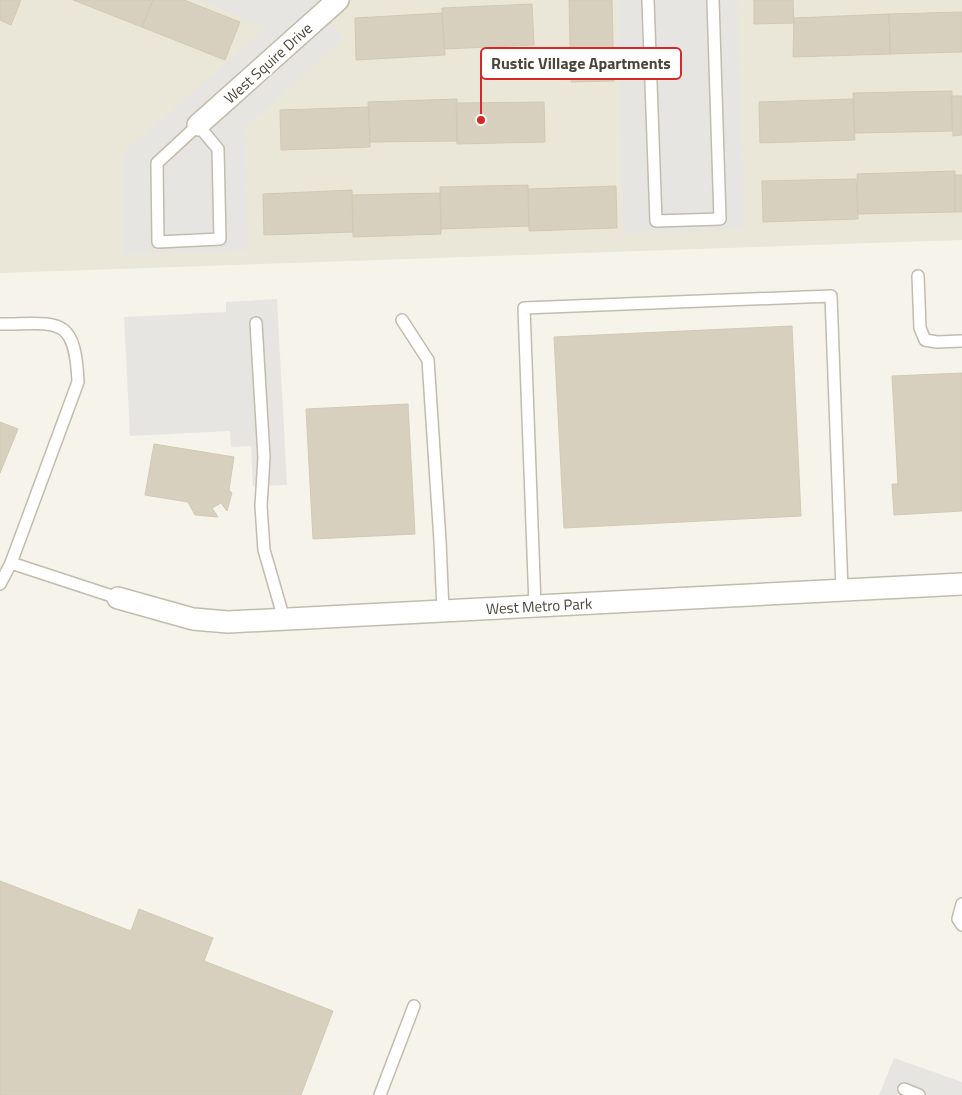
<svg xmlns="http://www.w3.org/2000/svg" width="962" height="1095" font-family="'Titillium Web',sans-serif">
	<rect width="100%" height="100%" fill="#f6f3ea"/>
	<path fill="#eae6d8" d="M0,0h962v240l-962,33z"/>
	<path fill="#e7e5e2" d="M200,0h115l29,38 -98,89 1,124 -124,3 1,-102 142,-124z
		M618,0h119l8,229 -122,5z
		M277,299l10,186 -34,1 -2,-40 -20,1 -1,-16 -100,5 -6,-119 102,-5v-10z
		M894,1058l68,24v13h-83z"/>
	<path fill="#d8d0bf" stroke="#d3c9b2" d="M0,0h21l-10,25 -11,-5z
		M73,0h80l-11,27z
		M153,0h31l56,22 -15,38 -83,-33z
		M569,0h43l2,81 -43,1z
		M754,0h39l1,23 -40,1z
		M532,4l2,41 -90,4 -2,-41z
		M962,12v40l-72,2 -1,-40z
		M442,13l3,42 -89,5 -1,-42z
		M889,14l1,40 -97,3 1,-39z
		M952,91v40l-97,2 -2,-40z
		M951,96h11v39l-9,1z
		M457,99v42l-87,1 -2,-40z
		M853,99l2,41 -95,3 -1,-41z
		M544,102l1,40 -88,2 -1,-41z
		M369,107l1,40 -89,3 -1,-40z
		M955,171v41l-97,2 -1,-40z
		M955,175h7v37h-7z
		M856,179l2,40 -95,3 -1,-41z
		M528,185l1,41 -88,3 -1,-42z
		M616,186l1,42 -88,3 -1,-42z
		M352,190l1,42 -89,3 -1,-41z
		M440,193l1,41 -88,3 -1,-42z
		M792,326l9,190 -237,12 -10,-191z
		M962,373v138l-68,4 -2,-31h6l-6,-108z
		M408,404l7,130 -102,5 -7,-130z
		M0,422l18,7 -18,44z
		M154,444l80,13 -5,33 3,3 -5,18 -6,-8 -9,5 6,9 -23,-2 -7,-13 -43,-7z
		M0,881l131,50 8,-22 74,29 -9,23 129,50 -32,84h-301z"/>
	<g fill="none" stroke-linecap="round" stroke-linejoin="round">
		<g stroke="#c2bcac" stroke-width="14">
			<path id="service" d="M648,0l8,221 64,-2 -7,-219
				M198,125l20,24 2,90 -62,3 -1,-79z
				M918,276l2,52 5,12 12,2 25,-1
				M402,320l26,40 12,181 3,70
				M256,323l8,134 -3,49 3,44 20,69
				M0,324c58,0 75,-10 78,58l-67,181 -11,21
				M11,563l107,35
				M535,606l-11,-298 307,-12 11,294
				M962,904l-4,15 4,6
				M904,1089l15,6
				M380,1095l34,-89"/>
		</g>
		<g stroke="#c2bcac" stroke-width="24">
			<path id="minor" d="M198,125l140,-125
				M118,598l75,21 35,3 734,-38"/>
		</g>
		<use href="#service" stroke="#fff" stroke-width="11"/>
		<use href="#minor" stroke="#fff" stroke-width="21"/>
	</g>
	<g text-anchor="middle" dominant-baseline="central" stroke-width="4" stroke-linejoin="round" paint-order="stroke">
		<g font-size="15" fill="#4a4538" stroke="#fff">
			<text transform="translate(268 63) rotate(-42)">West Squire Drive</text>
			<text transform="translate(539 606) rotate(-3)">West Metro Park</text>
		</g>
	</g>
	<path fill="none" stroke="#d62828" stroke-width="2" d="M481 120L481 63"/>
	<circle fill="#d62828" stroke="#fff" stroke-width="2" cx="481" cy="120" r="5"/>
	<rect fill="#fff" stroke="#d62828" stroke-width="2" x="481" y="48" width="200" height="31" rx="5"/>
	<g font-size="16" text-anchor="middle" font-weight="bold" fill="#4a4538">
		<text x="581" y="69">Rustic Village Apartments</text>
	</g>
</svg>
